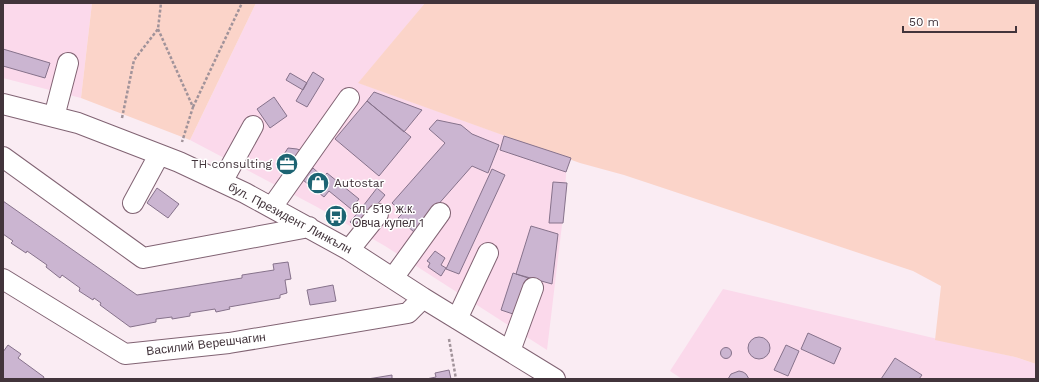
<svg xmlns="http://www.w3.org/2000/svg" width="1039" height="382" font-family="'Work Sans',sans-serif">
	<rect width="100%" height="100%" fill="#faecf3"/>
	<path fill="#fbd9eb" d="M3,3h89l-11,95 -78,-20z
		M256,3h169l-66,80 208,75 -3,50 -17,142 -162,-104 -68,-39 -127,-67z
		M723,289l292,68 21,7v15h-354l-12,-8z"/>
	<path fill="#fbd4c9" d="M92,3h164l-66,137 -109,-42z
		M425,3h611v361l-21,-7 -80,-17 6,-54 -28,-15 -289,-96 -44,-12 -222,-80z"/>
	<path fill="#cbb5d1" stroke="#86728b" d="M3,49l47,14 -5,15 -42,-12z
		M313,72l11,7 -17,28 -11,-6z
		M290,73l17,10 -4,7 -17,-10z
		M374,92l48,18 -18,22 -37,-31z
		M274,97l13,19 -17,12 -13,-19z
		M367,101l44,36 -32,39 -44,-37z
		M437,120l24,5 11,9 27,11 -11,28 -16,-7 -58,66 -16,-14 5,-5 -11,-10 53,-60 -16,-14z
		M504,136l67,22 -5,14 -66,-22z
		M288,148l9,1 8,3 -18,26 -10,-13z
		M313,168l10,9 4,-4 32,26 -8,10 -22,-18 -5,6 -21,-17z
		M492,169l13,6 -46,99 -13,-5z
		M553,182l14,1 -4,40h-14z
		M157,188l22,16 -11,14 -21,-15z
		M377,188l8,7 -17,21 -8,-6z
		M3,201l134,94 105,-17v-3l32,-5 -1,-6 15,-2 3,17 -6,1 2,13 -7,2v3l-51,9 1,2 -14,3 -1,-3 -25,4v3l-18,3v-2l-16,2v3l-26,5 -30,-22 1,-2 -7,-5 -1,2 -14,-9 1,-3 -18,-13 -2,3 -14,-11 1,-2 -20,-14 -1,2 -15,-10 2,-2 -10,-7z
		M360,210l8,6 -10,13 -8,-7z
		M531,226l27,8 -6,50 -36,-10z
		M435,251l10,7 -4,7 5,3 -5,8 -13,-9 2,-4 -3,-2z
		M513,273l15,5 -12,37 -15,-5z
		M333,285l3,16 -26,4 -3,-15z
		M808,333l33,15 -7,16 -33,-15z
		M748 348a11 11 0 1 1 22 0a11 11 0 1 1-22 0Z
		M8,345l13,9 -3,4 26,19 -1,2h-40v-15l1,-1 -1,-1v-10z
		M786,345l13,6 -11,25 -14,-6z
		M720.5 353a5.5 5.5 0 1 1 11 0a5.5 5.5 0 1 1-11 0Z
		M895,358l27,17 -3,4h-38z
		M449,370l2,9h-25l10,-2 -1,-4z
		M739,371l4,1 3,2 3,5h-21l3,-5z
		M392,375v4h-25l7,-1z"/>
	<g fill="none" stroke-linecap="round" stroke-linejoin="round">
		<g stroke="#816373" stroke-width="22">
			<path id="minor" d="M3,104l75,19 101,39 66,31 104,57 74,48 132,81
				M54,117l14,-54
				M3,157l140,101 166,-31
				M222,182l31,-56
				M133,203l26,-48
				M272,207l77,-109
				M349,250l29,-36
				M393,278l47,-65
				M3,279l122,75 104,-11 179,-30 15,-15
				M457,319l31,-66
				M510,351l23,-63"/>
		</g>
		<path stroke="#a1939a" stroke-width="2.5" stroke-dasharray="3 2" stroke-linecap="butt" d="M158,29l35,78 -11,35
			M193,107l49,-104
			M122,118l12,-58 24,-31 3,-26
			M449,339l7,40"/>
		<use href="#minor" stroke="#fff" stroke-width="20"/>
	</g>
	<defs>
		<g id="office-disc" transform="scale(1.15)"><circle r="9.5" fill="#1d6473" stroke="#fff"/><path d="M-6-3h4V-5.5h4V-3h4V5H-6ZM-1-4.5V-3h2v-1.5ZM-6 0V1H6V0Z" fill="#fff"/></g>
		<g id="shop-disc" transform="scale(1.15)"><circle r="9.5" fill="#1d6473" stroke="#fff"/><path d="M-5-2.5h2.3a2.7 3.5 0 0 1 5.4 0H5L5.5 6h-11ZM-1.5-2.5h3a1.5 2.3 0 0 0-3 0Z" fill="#fff"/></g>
		<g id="bus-disc" transform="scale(1.15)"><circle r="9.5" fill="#1d6473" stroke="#fff"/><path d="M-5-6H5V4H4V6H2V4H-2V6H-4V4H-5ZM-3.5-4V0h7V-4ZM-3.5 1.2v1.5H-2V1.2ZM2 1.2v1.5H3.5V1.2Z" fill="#fff"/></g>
	</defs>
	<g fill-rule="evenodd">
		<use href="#office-disc" x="287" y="164"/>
		<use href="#shop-disc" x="318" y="183"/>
		<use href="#bus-disc" x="336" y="216"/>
	</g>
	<g text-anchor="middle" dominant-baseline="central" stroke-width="3" stroke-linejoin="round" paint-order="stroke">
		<g font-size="12" fill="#42343b" stroke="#fff" text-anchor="start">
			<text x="272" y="164" text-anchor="end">TH consulting</text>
			<text x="334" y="183">Autostar</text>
			<text x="352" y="209">бл. 519 ж.к.<tspan x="352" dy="14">Овча купел 1</tspan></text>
		</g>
		<g font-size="12" fill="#42343b" stroke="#fff">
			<text transform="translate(290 218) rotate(28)">бул. Президент Линкълн</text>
			<text transform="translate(206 344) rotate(-7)">Василий Верешчагин</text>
		</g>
	</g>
	<rect width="1039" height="382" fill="none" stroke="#42343b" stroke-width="8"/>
	<path d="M903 26v6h113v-6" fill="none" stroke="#42343b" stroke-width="2"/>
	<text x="909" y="26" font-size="12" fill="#42343b" stroke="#ffffff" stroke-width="3" paint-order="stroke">50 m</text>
</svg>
